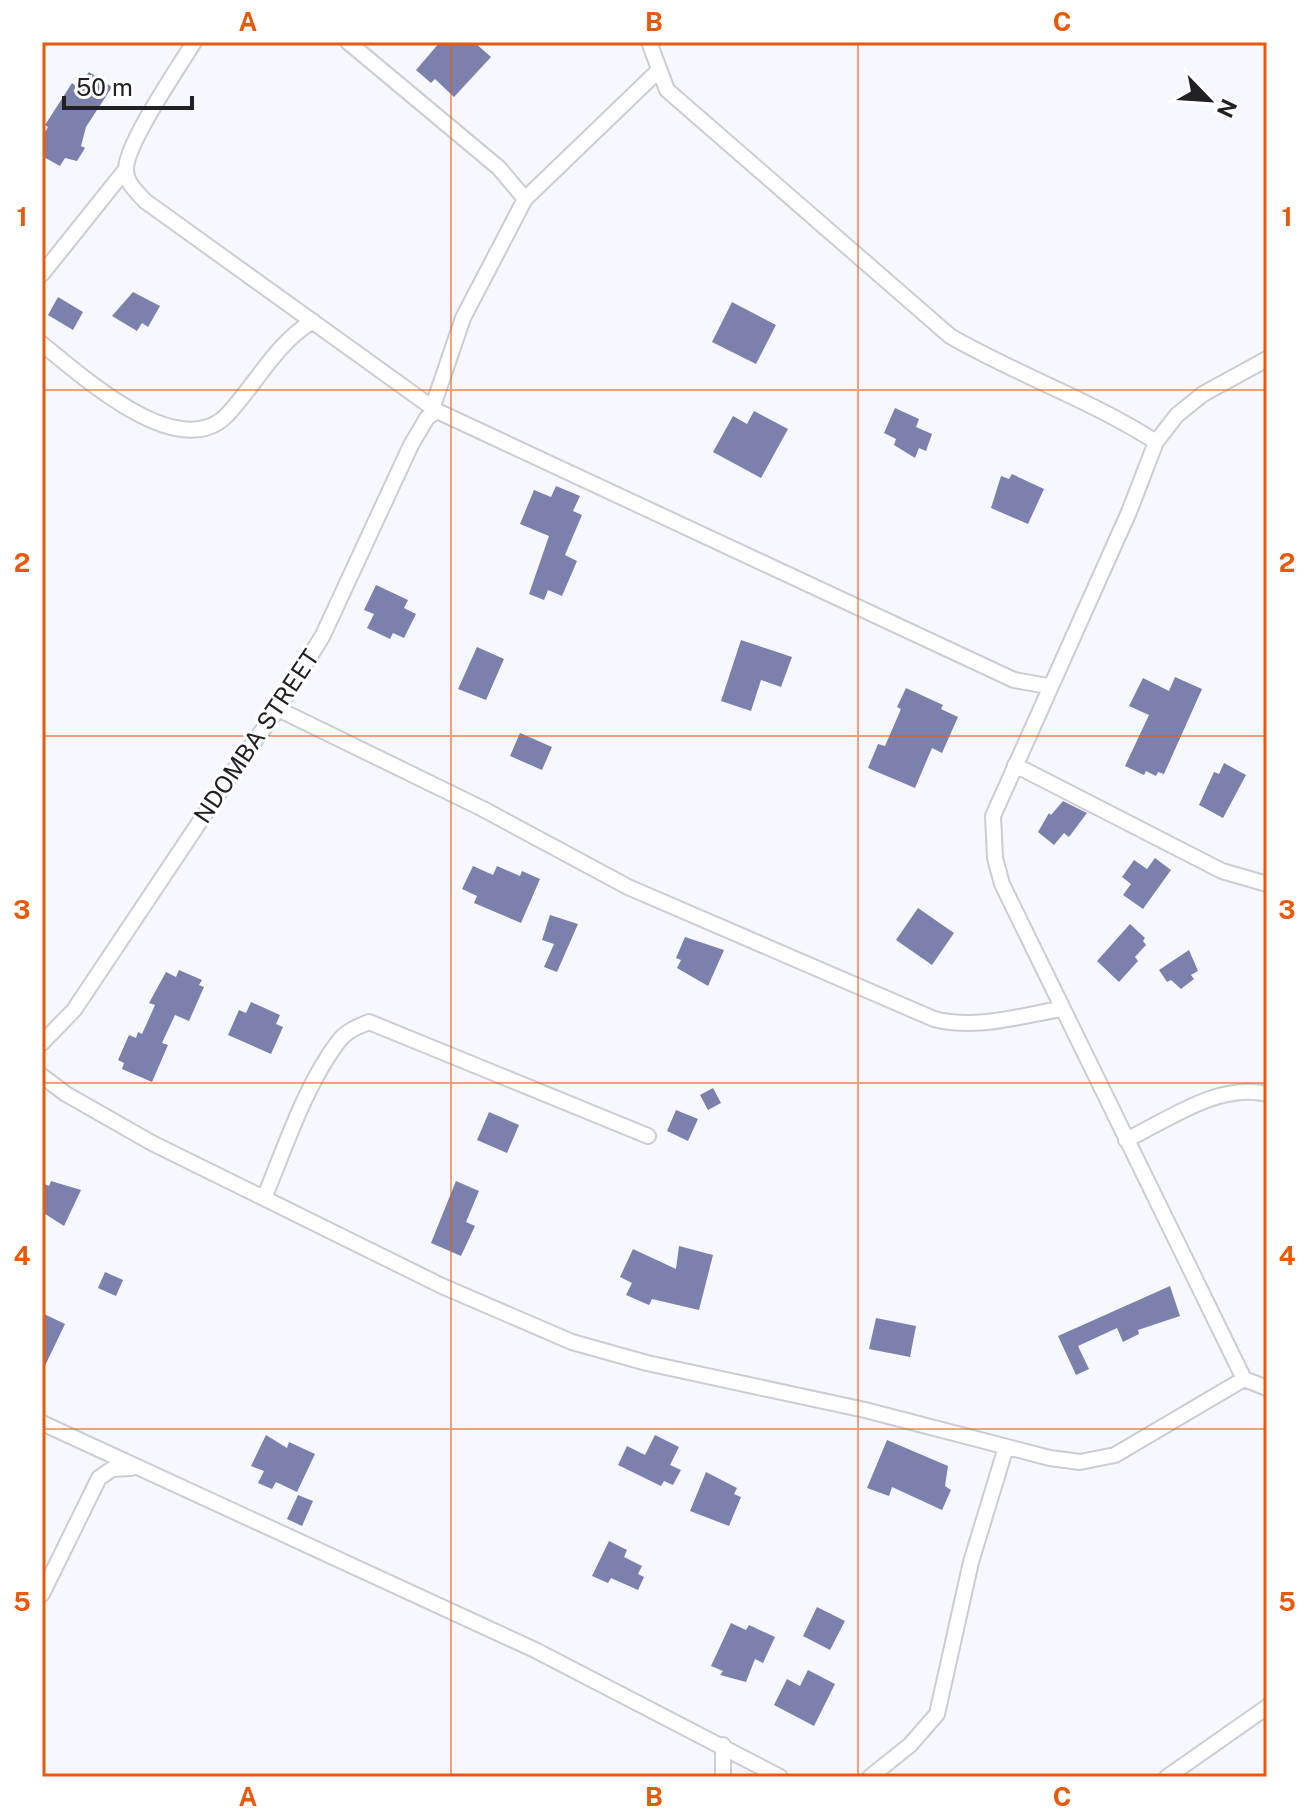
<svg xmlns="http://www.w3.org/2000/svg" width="1309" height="1819" font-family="'Public Sans',sans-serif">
	<rect width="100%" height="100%" fill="#f7f8ff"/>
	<path fill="#7b80ac" d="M440,42h34l17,15 -37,40 -19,-18 -4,4 -15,-13z
		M89,72l23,15 -26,40 -5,19 4,2 -8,13 -12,-3 -5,8 -18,-10v-19l6,-10 -3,-2 27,-42 6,5z
		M133,292l27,14 -12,21 -6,-4 -5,8 -25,-15z
		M58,297l25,15 -10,18 -25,-15z
		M732,302l44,23 -20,39 -44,-22z
		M895,408l24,11 -3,8 16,7 -6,17 -7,-3 -4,10 -21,-13 2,-6 -12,-6z
		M754,411l34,18 -27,49 -48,-26 20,-36 14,8z
		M1012,474l32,15 -16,35 -37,-16 10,-32 8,3z
		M556,486l24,10 -7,15 9,4 -17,40 12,6 -15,35 -14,-6 -4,10 -15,-6 20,-58 -29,-12 14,-34 17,7z
		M376,585l32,15 -4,8 12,6 -12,24 -11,-5 -3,6 -23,-11 7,-14 -10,-4z
		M741,640l51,17 -11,30 -20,-7 -10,31 -30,-10z
		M477,647l27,12 -18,41 -28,-11z
		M1175,677l27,12 -38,85 -6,-2 -2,4 -10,-5 -2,4 -19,-9 24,-51 -20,-9 14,-28 26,13z
		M906,688l37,17 -2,4 17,8 -16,36 -10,-5 -17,40 -47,-20 10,-24 7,2 16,-37 -4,-2z
		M520,733l32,14 -10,23 -32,-14z
		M1224,763l22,12 -23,43 -24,-13 15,-33 5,2z
		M1063,801l24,12 -18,24 -5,-4 -10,12 -16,-13 11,-19 2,2z
		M1155,858l16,12 -28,39 -20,-14 8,-11 -9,-7 12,-17 13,9z
		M473,866l20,9 4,-9 23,10 2,-5 18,8 -19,44 -47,-20 3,-7 -15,-7z
		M918,908l36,25 -22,32 -36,-25z
		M550,915l28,9 -21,48 -13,-5 10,-23 -12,-4z
		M1130,924l15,14 -2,3 3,4 -11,12 3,4 -19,21 -22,-21z
		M685,937l39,13 -16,36 -31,-18 4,-8 -5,-2z
		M1189,950l9,21 -7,4 3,4 -13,10 -10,-9 -4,2 -8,-12z
		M179,970l23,10 -3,5 5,2 -15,34 -14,-6 -13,28 6,2 -16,37 -30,-13 2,-6 -6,-3 11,-25 7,3 2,-6 4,2 13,-29 -6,-2 17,-31 10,5z
		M251,1002l29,13 -4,9 7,3 -12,27 -43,-19 11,-25 7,3z
		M713,1088l8,15 -13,7 -8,-15z
		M676,1110l22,9 -10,22 -21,-10z
		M489,1112l30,13 -12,28 -30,-13z
		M51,1181l30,9 -17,36 -22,-14v-29l7,3z
		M456,1181l23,10 -13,31 9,4 -14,30 -30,-13z
		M679,1246l34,9 -14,55 -47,-11 -3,6 -23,-10 6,-12 -12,-6 13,-28 43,20z
		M105,1272l18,8 -7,16 -18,-8z
		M1170,1286l10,30 -42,14 1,4 -16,8 -6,-14 -39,18 11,23 -13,6 -18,-39z
		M42,1313l23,11 -23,48z
		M876,1318l40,8 -6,31 -41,-8z
		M266,1435l21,13 2,-6 26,12 -18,38 -21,-10 -4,7 -14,-6 6,-12 -13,-5z
		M655,1435l24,12 -9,18 11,5 -8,15 -9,-4 -3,5 -43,-21 9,-19 18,9z
		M887,1440l61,26 -3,20 6,4 -9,20 -50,-23 -3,9 -22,-8z
		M706,1472l31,16 -3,6 7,3 -12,29 -39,-15z
		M298,1495l15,6 -11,25 -15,-7z
		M609,1541l18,9 -3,7 18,9 -4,8 6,3 -6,13 -27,-12 -3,5 -16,-7z
		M817,1607l28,14 -15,29 -27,-14z
		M731,1623l15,7 3,-5 26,12 -12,26 -8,-4 -9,23 -26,-7 3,-4 -12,-5z
		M808,1670l27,14 -21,42 -40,-21 13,-26 13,7z"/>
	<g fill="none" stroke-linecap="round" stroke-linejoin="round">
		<g stroke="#cbcdd4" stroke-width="18">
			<path id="street" d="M194,42c-15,25 -69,103 -68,128 0,13 11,22 19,31l292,210 577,269 34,6
				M348,42l151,126 26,31 -62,119 -30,88
				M649,42l18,48 283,246c67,39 141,64 206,106
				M525,199l133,-128
				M42,274l84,-105
				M42,344c38,30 136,121 185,71 29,-31 49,-72 86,-94
				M278,709l205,100 145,78 306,132c42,11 85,-3 127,-10
				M1015,765l207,106 45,13
				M42,1043l32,-33 169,-253 35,-48 45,-74 88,-190 16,-27 10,-7
				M42,1076l24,18 86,49 290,143 130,56 75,21 218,47 185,48 30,4 35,-7 129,-76 23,9
				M1126,1140c42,-20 93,-58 141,-46
				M265,1196c21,-51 40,-110 73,-154 8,-11 19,-15 31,-20l279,114
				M1244,1379l-242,-495 -7,-26 -2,-42 136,-304 27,-70 21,-27 26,-21 64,-35
				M42,1423l493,227 245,127
				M42,1594l57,-116 13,-9 19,-1
				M723,1777v-32
				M870,1777l40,-32 27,-31 34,-152 35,-115
				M1167,1777l100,-70"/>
		</g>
		<use href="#street" stroke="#fff" stroke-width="14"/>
	</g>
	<path fill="none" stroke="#e8590c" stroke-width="2" stroke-opacity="0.55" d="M451,42v1735M858,42v1735M42,390h1225M42,736h1225M42,1083h1225M42,1429h1225"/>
	<g text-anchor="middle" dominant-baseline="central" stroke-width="6" stroke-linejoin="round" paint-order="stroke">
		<g font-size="24" fill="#212124" stroke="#fff">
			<text transform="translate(256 736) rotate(-56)">NDOMBA STREET</text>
		</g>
	</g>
	<rect width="1309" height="1819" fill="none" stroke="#ffffff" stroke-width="88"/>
	<g transform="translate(1209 100) rotate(115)" stroke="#ffffff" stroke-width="6" paint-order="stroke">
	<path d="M0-6L14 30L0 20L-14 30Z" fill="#212124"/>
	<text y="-12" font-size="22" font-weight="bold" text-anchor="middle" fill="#212124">N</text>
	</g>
	<path d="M64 96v12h128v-12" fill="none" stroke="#212124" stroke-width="4"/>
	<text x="76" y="96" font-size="24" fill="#212124" stroke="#ffffff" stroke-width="6" paint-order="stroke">50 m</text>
	<rect x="44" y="44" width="1221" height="1731" fill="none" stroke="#e8590c" stroke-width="3"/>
	<g font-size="26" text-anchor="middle" font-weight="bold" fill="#e8590c">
		<text x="248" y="31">A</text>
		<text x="654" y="31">B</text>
		<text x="1062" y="31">C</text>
		<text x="22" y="226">1</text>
		<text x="1287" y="226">1</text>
		<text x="22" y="572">2</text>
		<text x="1287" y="572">2</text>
		<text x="22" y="919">3</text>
		<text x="1287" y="919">3</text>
		<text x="22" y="1265">4</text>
		<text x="1287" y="1265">4</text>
		<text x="22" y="1611">5</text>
		<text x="1287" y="1611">5</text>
		<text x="248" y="1806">A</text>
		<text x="654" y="1806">B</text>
		<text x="1062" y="1806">C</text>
	</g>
</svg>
